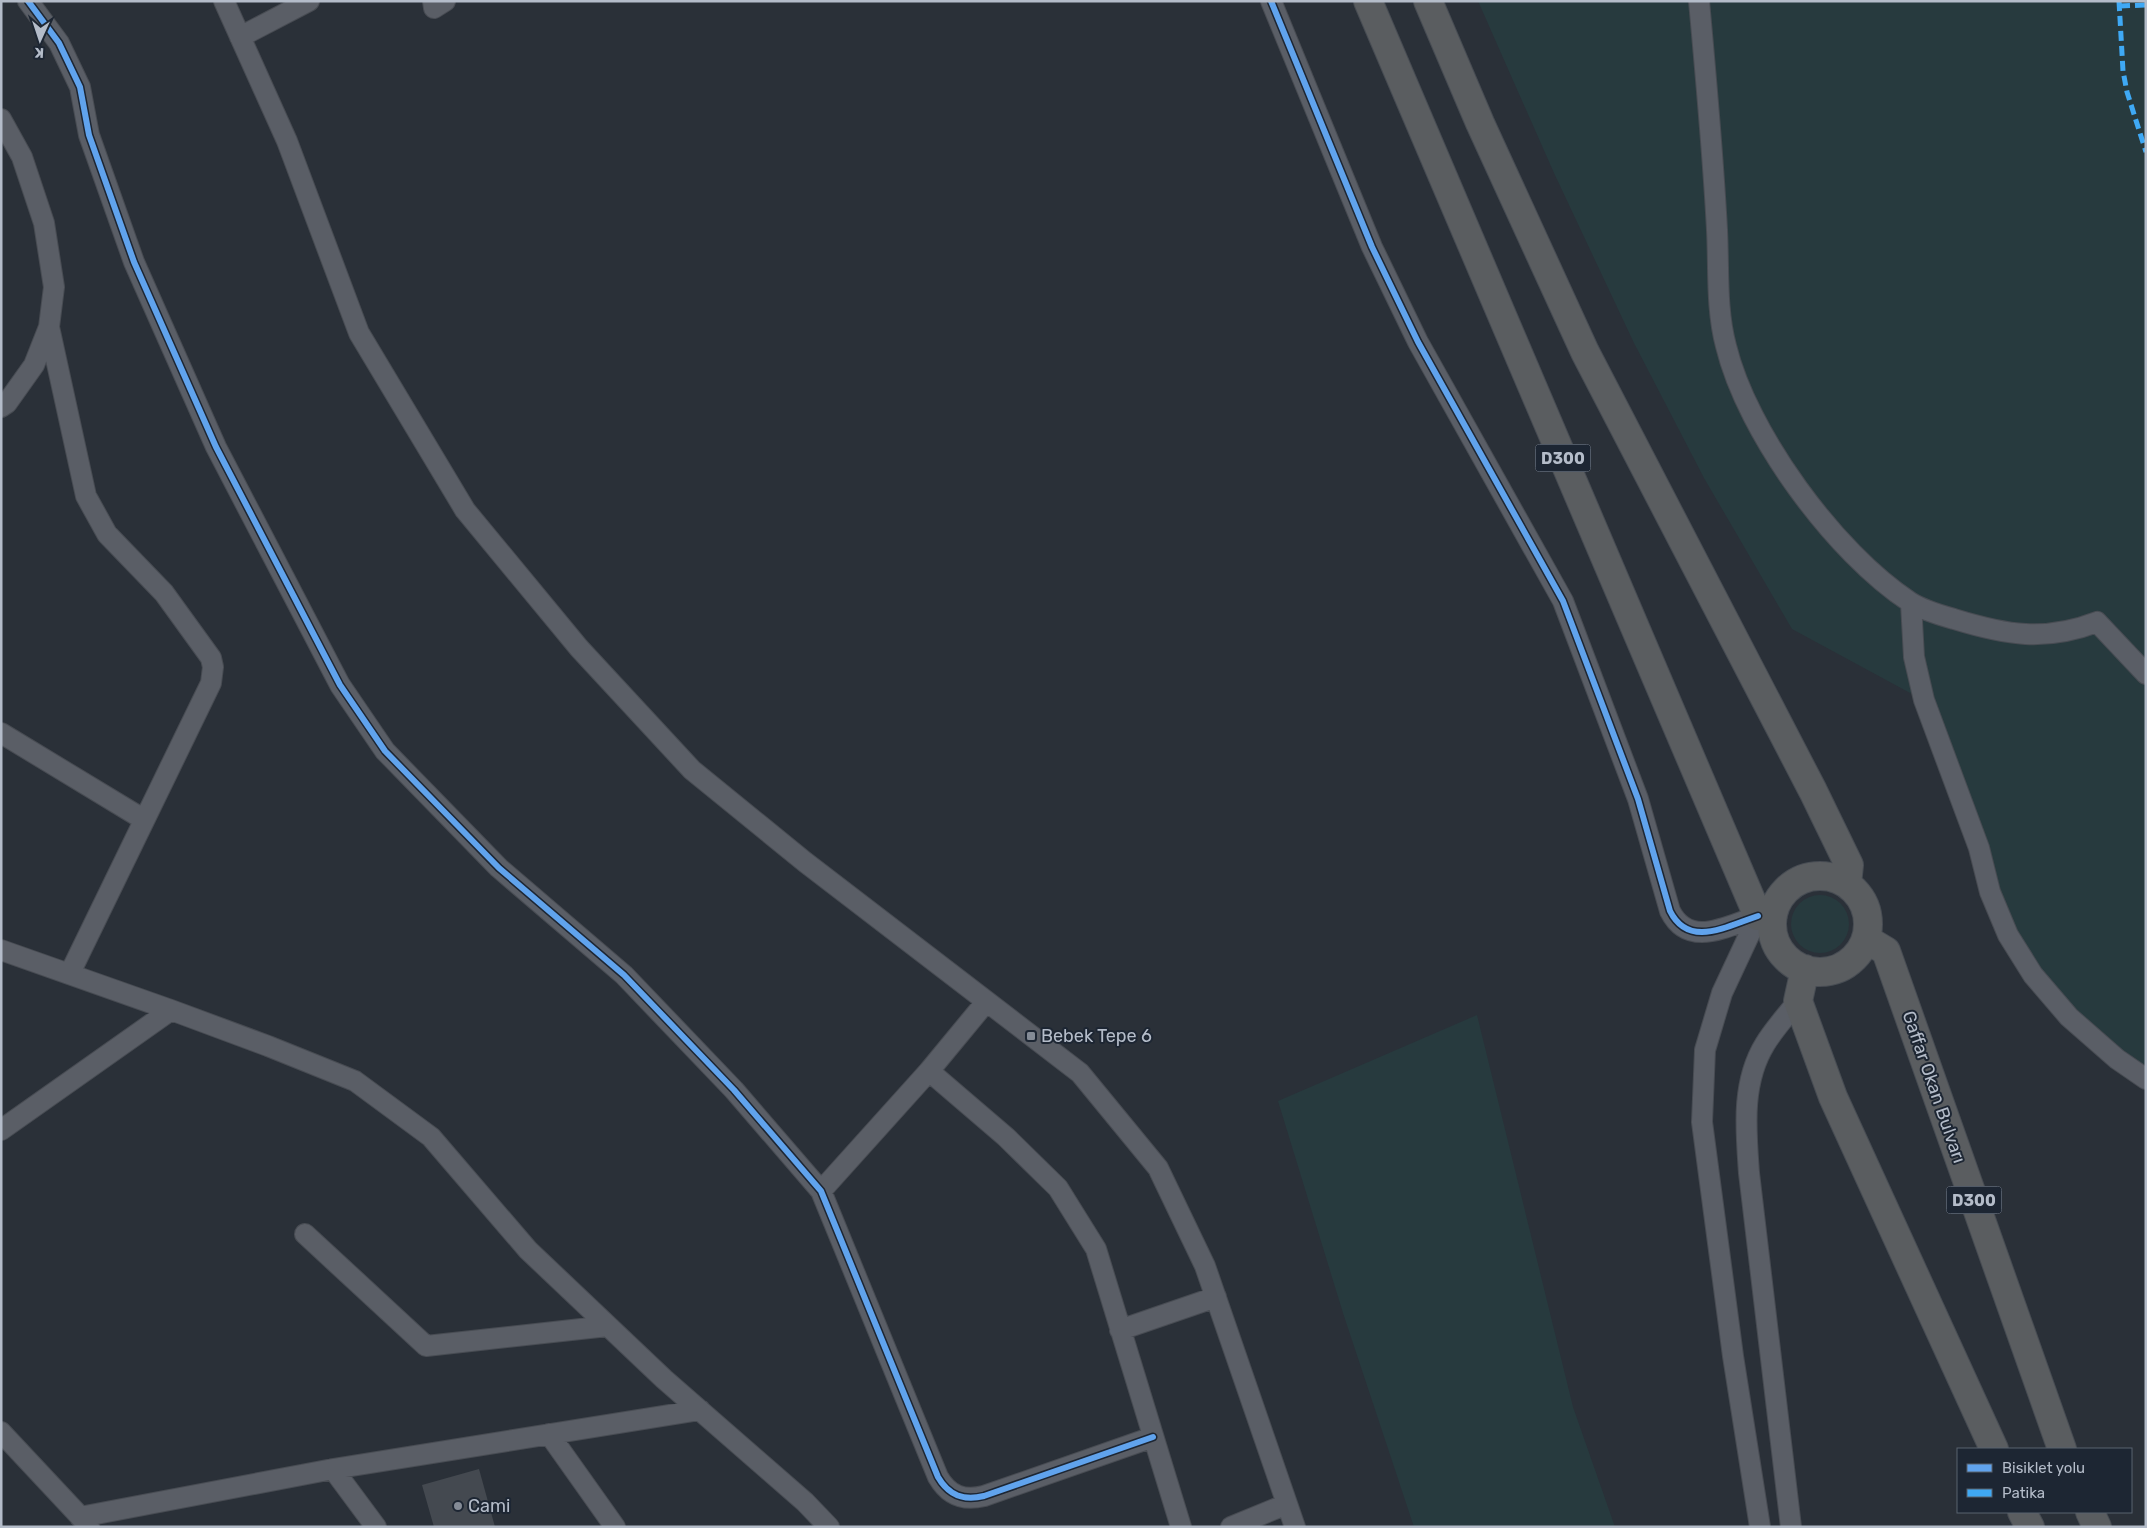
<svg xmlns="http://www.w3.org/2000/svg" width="2147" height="1528" font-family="Rubik,sans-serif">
	<rect width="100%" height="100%" fill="#2a3038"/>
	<path fill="#273a3e" d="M1478,1h668v1086l-93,-75 -100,-222 -41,-96 -120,-65 -88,-151 -70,-135 -80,-170z
		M1791 924a29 29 0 1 1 58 0a29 29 0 1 1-58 0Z
		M1477,1015l96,392 42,120h-201l-71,-214 -65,-212z"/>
	<path fill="#444950" d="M479,1469l16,58h-61l-12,-42z"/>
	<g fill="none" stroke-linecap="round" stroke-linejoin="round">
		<g stroke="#484c53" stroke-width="22">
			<path id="minor" d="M28,1l31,42 21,44 9,48 45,127 82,185 124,238 45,66 114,117 125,107 110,115 87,101 117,286c11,19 26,24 46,19l169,-59
				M224,1l63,140 72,192 106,177 114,138 113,122 113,92 275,211 78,95 47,98 90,261
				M433,1l1,7 11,-7
				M1271,1l101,246 46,95 145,259 75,198 32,112c19,38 57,15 88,5
				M1699,1c7,76 14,153 18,229 2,38 -1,79 9,116 21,87 109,207 184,256 12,8 30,13 44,17 52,16 91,23 143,3l49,52
				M240,37l69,-36
				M1,119l21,38 22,66 10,64 -5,40 -15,38 -27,38 -6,4
				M49,327l37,169 21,38 57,59 47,65 2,9 -2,16 -141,290
				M1911,603l3,54 10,43 55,148 11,44 18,43 25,40 36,42 48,42 29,20
				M1,733l142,86
				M1758,916l-36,77 -17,57 -3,72 31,234 27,171
				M1,950l170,60 97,36 87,35 76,56 97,113 136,129 141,123 24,25
				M929,1071l77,66 52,51 38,61 85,278
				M1,1130l170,-120
				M821,1191l108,-120 57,-69
				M305,1234l121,112 182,-20
				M1120,1330l96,-33
				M1,1432l88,94
				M549,1434l66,93
				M333,1469l43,58
				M80,1517l253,-48 367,-59
				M1231,1527l56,-23
				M1791,1527l-42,-354c-3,-43 -8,-90 16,-129 9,-15 22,-29 33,-43"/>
		</g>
		<g stroke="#474c53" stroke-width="30">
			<path id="highway" d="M1368,1l390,915 15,-1
				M1428,1l52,122 105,229 228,439 36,74 -2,19
				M1772 924a48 48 0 1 1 96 0a48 48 0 1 1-96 0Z
				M1866,939l20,12 176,498
				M1805,969l-7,32 35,96 161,352
				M2022,1512l8,15
				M2090,1512l7,15"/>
		</g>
		<use href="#minor" stroke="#5a5e66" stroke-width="20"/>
		<use href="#highway" stroke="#5a5d60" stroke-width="28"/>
		<path stroke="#3fa9f5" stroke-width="5" stroke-dasharray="10 5" stroke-linecap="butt" d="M2119,1l4,70 4,21 19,60
			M2120,6l26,-1"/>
		<g stroke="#1d2633" stroke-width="9">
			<path id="cycleway" d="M28,1l31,42 21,44 9,48 45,127 82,185 124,238 45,66 114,117 125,107 110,115 87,101 117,286c11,19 26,24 46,19l169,-59
				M1271,1l101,246 46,95 145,259 75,198 32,112c19,38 57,15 88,5"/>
		</g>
		<use href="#cycleway" stroke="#60a3ed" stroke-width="6"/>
	</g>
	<g fill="#848b96" stroke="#1d2633" stroke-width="2">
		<rect x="1026" y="1031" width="10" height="10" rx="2.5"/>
		<circle cx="458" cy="1506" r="5"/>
	</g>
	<g text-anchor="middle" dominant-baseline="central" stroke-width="4" stroke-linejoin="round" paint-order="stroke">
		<g fill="#1d2633" stroke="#878f9c" stroke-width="1">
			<rect x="1535.5" y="444.5" width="55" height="27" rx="4"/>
			<rect x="1946.5" y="1186.5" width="55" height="27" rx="4"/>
		</g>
		<g font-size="16" font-weight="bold" fill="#b4bcc9">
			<text x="1563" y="458">D300</text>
			<text x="1974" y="1200">D300</text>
		</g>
		<g font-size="18" fill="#b4bcc9" stroke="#1d2633" text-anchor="start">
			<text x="1041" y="1036">Bebek Tepe 6</text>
			<text x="468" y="1506">Cami</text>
		</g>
		<g font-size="18" fill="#b4bcc9" stroke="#1d2633">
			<text transform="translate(1934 1087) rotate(71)">Gaffar Okan Bulvarı</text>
		</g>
	</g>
	<rect width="2147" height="1528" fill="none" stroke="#b4bcc9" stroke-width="5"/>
	<rect x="1957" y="1448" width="175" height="65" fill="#1d2633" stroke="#59626f"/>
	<rect x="1967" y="1464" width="25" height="8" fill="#60a3ed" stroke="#59626f"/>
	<text x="2002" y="1473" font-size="15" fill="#b4bcc9">Bisiklet yolu</text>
	<rect x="1967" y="1489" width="25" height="8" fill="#3fa9f5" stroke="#59626f"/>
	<text x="2002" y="1498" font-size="15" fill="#b4bcc9">Patika</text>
	<g transform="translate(40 40) rotate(183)" stroke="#1d2633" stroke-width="4" paint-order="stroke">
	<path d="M0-4L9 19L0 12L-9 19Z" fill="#b4bcc9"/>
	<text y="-8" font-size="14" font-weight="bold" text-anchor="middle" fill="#b4bcc9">K</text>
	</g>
</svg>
